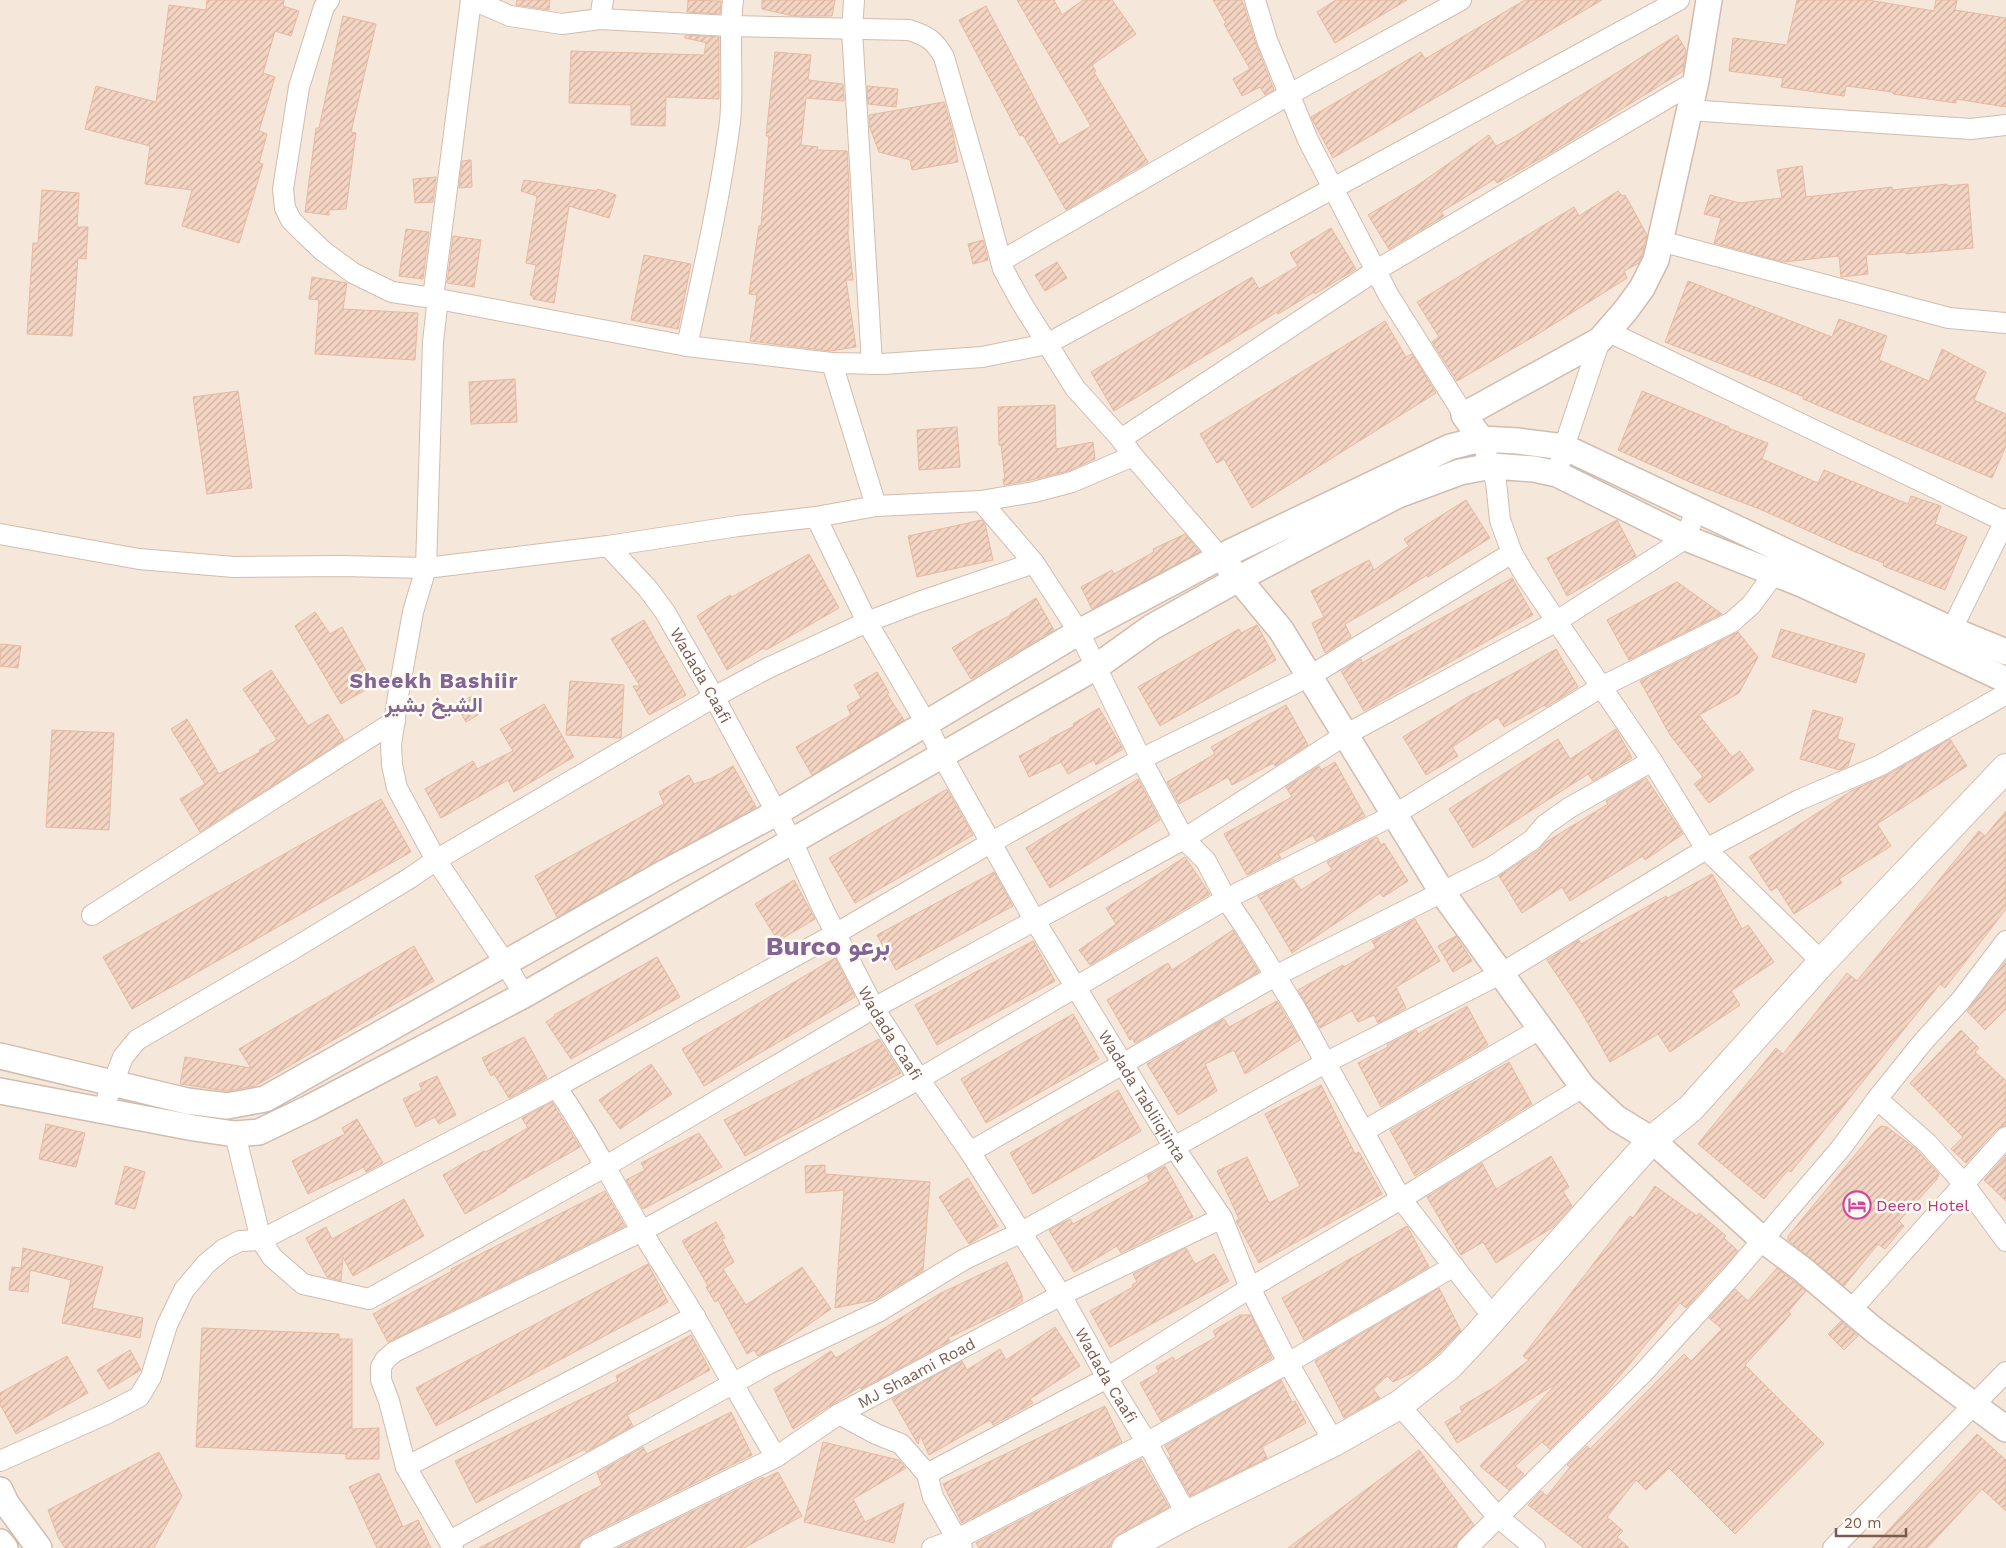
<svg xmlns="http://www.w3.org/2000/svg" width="2006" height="1548" font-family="'Work Sans',Vazirmatn,sans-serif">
	<defs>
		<pattern id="building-hatch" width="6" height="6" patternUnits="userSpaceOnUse" patternTransform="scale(1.25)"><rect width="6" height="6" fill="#f4d4c2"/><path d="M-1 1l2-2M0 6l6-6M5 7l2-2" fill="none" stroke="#cbafa0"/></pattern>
	</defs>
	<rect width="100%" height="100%" fill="#fdf6eb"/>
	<path fill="#f5e7d9" d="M0,0h2006v1548h-2006z"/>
	<path fill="url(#building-hatch)" stroke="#e7b9a2" d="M207,0h77l-1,6 16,5 -8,25 -16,-5 -12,42 12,4 -16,54 8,3 -8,29 4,1 -24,79 -57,-17 10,-36 -47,-6 5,-38 -65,-17 11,-43 60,16 13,-97 37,5z
		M517,0h33l-1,10 -33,-5z
		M688,0l33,1 -1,13 -33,-2z
		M762,0h73l-3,16h-38l-32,-7z
		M1017,0h37l8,15 21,-15h29l24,34 -44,31 4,6 -2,1 54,90 -82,48 -43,-75 -3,1 -61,-116 27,-14 73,139 32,-19z
		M1213,0h29l14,44 18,46 -9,5 -5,-8 -18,9 -9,-17 17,-10 -26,-45 2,-1z
		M1336,0h71l-72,43 -18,-31z
		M1525,0h77l-269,158 -22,-41 110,-65 4,7z
		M1797,0h71l66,11 2,-11h21l-2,10 51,8v89l-50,-8v4l-63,-9v-2l-47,-6 -2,10 -63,-9 2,-9 -54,-7 4,-33 54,7z
		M343,16l33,8 -25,108 5,1 -10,76 -17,1v5l-24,-3 11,-84h3z
		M685,35l34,2v62l-53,-2 -1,29 -34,-1v-20l-62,-2 2,-52 133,4 2,-12h2l-23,-5z
		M1677,35l9,15 -3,21 -129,80 -57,32 -2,-4 -54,33 3,4 -55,33 -21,-34 50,-30 71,-50 7,11 15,-7z
		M775,52l36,3 -3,25 35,4 1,17 -38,-3 -5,47 17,2 -1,3 30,1 2,33 -1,50 5,46h-7l10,67 -26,4 -80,-10 7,-46 -8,-1 10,-68h2l8,-90h-3z
		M867,86l31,3 -2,18 -28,-3z
		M944,102l8,27 6,33 -46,8 -2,-10 -31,-8 -9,-24 -1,-13z
		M471,160l1,27 -13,1 3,-27z
		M1802,166l4,31 86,-10v3l55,-6v2l21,-2 5,64 -67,6v-2l-40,3 2,19 -27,3 -2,-21 -56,6 -69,-19 7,-25 -17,-4 6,-19 30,8 42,-5 -5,-28z
		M436,177l-3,25 -18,1 -2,-24z
		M524,180l73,11 1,-2 18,6 -7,23 -40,-12 -15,97 -21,-4v-3l-3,-1 6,-30 -10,-2 11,-67 -16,-5z
		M42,190l37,3 -2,34h11l-2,32 -8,-1 -6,78 -45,-2 6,-91h5z
		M1618,191l4,5 3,-1 22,40 -5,20 -3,8 -15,8 3,7 -89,56 -81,47 -25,-39 7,-5 -22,-35 157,-95 5,9z
		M1331,228l25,41 -41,25 -1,-2 -36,22 -1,-2 -163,99 -23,-39 161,-95 7,12 39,-23 -8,-13z
		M406,229l23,3 -6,47 -24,-3z
		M453,236l28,4 -7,47 -27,-4z
		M983,240l5,20 -15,4 -5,-20z
		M644,255l47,9 -13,65 -47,-9z
		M1057,262l10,16 -22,13 -10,-16z
		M312,277l35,6 -4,26 75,4 -3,47 -100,-6 4,-54 -10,-1z
		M1688,281l144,56 7,-18 48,17 -8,24 50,21 13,-32 44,23 -12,28 32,14v32l-14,32 -189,-79 1,-2 -29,-12 -110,-43z
		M1385,321l21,36 6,-3 24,39 -184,115 -28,-49 -7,4 -17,-29z
		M515,379l2,43 -46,2 -2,-42z
		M238,391l14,97 -45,6 -14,-97z
		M1642,391l87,36 -1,1 40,15 -6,16 56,24 6,-13 84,34 3,-8 30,10 -6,18 32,13 -22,53 -62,-24 1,-3 -31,-12 -91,-41 -70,-27 -74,-33z
		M1055,405l1,44 37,-7 2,17 -27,12 -37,9 -27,5 -1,-6h2l-4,-34h-2l-1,-38z
		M957,427l3,40 -41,3 -2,-40z
		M1466,500l24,38 -62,39 -1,-2 -40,25 -42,24 6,13 -26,16 -13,-30 12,-6 -13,-26 58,-31 5,10 35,-24 -5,-7z
		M982,520l3,4 8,36 -76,17 -9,-41z
		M1617,520l19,36 -69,40 -20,-38z
		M1185,534l15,18 -108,57 -11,-22 31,-17 2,4 40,-22 -1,-3z
		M809,554l30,54 -73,42 -2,-2 -37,22 -30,-54 33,-21 2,2z
		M1512,578l21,37 -169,96 -23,-40 20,-12 1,4z
		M1677,582l45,32 -93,46 -22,-40z
		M1036,598l18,32 -83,49 -19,-31 26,-16 33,-17 -1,-1z
		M315,612l15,22 12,-7 32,58 -33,19 -46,-78z
		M644,620l42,75 -37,20 -16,-29h7l-29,-47z
		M1257,625l19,35 -116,66 -22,-39 101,-58 2,4z
		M1781,629l84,25 -9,29 -84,-26z
		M1738,632l20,25 -19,36 -40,22 33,42 8,-6 14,19 -45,33 -15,-19 9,-7 -33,-42 -30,-54z
		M1,644l20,2 -3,22 -18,-2z
		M1556,649l22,38 -32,20 -1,-2 -41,22 -6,-10 -46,30 6,9 -32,19 -23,-38 71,-44v1l42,-22z
		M271,670l37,56 20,-12 16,26 -144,92 -20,-33 25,-15 -34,-55 16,-10 32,55 41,-22 -1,-2 18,-10 -34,-51z
		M877,672l12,21 -2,1 17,26 -92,55 -16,-28 55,-32 -4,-9 14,-8 -7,-13z
		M570,681l54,4 -3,53 -55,-3z
		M472,696l9,17 -15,9 -10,-17z
		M544,704l30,53 -60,35 -6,-12 -67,38 -16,-29 48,-28 4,8 36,-18 -13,-22z
		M1286,705l22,40 -33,21 -2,-3 -41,22 -4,-8 -49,27 -12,-22 48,-28 -4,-7z
		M1099,708l24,41 -27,16 -2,-5 -26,14 -7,-12 -32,15 -10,-21 31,-16 -1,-1 25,-13 -1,-2z
		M1813,710l30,8 -6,21 18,5 -7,22 -8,4 -40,-11z
		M1616,729l16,29 -39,23 -5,-7 -115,74 -24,-39 109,-70 12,20z
		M52,730l62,3 -5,97 -63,-3z
		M1950,739l17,27 -90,58 14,22 -52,33 3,4 -48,31 -17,-27 -6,4 -22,-34 104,-67 34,-15z
		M1335,762l30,54 -49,25 -3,-6 -35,19 3,4 -34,17 -23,-41 68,-37 -6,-10 33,-21 2,4z
		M733,766l23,41 -199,110 -22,-41 129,-72 -5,-12 30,-17 5,9 16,-5z
		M1646,778l37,56 -38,26 -2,-4 -73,45 -8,-14 -40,26 -23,-37 40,-26 7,-8 62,-38 -2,-3z
		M1138,779l22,41 -110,68 -24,-40z
		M947,789l26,46 -118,68 -26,-45z
		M381,799l30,53 -279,157 -29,-52z
		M2006,811v98l-61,79 -5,-4 -149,188 -3,-2 -24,29 -66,-55 78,-96 7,6 64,-81 10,8 122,-150 6,5z
		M1377,837l4,8 3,-2 24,38 -25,16 -3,-4 -88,60 -34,-57 35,-17 8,11 31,-20 -5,-8z
		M1185,857l25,37 -120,71 -11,-15 37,-26 -10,-16z
		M994,872l19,34 -117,64 -19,-35z
		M1712,874l30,55 6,-4 26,37 -43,29 9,14 -70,47 -12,-18 -48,28 -29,-51 -34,-51 32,-20 2,4 85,-48 2,2z
		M794,880l21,39 -37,22 -23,-37z
		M1415,919l25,42 -44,26 10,21 -28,15 -4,-8 -16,7 -6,-11 -32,17 -22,-38 45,-25 1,2 32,-19 -4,-7z
		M1233,930l26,42 -124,71 -3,-5 -2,2 -23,-40 61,-37 4,7z
		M1456,936l16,25 -19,11 -15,-26z
		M1033,941l22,40 -118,64 -22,-40z
		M414,946l20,35 -179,105 -28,5 -47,-7 5,-27 66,11 -12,-19z
		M657,957l23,40 -109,62 -25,-37 9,-6 -1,-1z
		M835,958l20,39 -151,89 -22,-37z
		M2006,961v48l-21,21 -18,-19z
		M1277,1001l23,39 -55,34 -11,-24 -29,14 12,27 -39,24 -31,-51 77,-45 5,8z
		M1467,1006l21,39 -107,62 -23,-44 30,-16 -1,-2 29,-15 2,4z
		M1073,1014l26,45 -113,64 -25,-44z
		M1961,1030l18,18 -4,4 31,29v44l-9,4 -31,34 -15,-14 12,-12 -53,-54z
		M524,1037l23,41 -38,20 -15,-24 -3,2 -9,-18z
		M879,1039l22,34 -156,83 -21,-36z
		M1509,1062l23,42 -117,72 -25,-46z
		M651,1064l21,30 -52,35 -21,-29z
		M437,1076l19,39 -17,9 -4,-7 -19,10 -13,-28 19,-9 -3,-6z
		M1321,1085l34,69 4,-2 23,42 -123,69 -23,-42 3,-2 -22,-48 30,-14 22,46 31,-17 -35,-72z
		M1118,1090l23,41 -108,63 -23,-41z
		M552,1102l28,45 -74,42 1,1 -42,24 -22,-39 41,-24 2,1 42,-24 -6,-10z
		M357,1119l26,44 -17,9 -2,-5 -56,27 -16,-33 53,-27 -3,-6z
		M46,1124l39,9 -9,34 -37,-8z
		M1881,1126l6,1 29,22 23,25 -2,5 -38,42 5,5 -19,23 -7,-5 -34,42 -56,-46v-4l86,-104z
		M699,1133l23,34 -79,42 -17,-29 19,-10 -4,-7z
		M2006,1155v46l-22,-21z
		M1551,1156l18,31 -6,4 9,15 -19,21 -57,36 -13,-21 -22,13 -34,-58 55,-34 14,26z
		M825,1165v9l105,8 -7,89 -49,29 -39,8 9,-118 -38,3 -1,-27z
		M125,1166l20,6 -10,37 -20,-5z
		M1165,1166l28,51 -72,36 -4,-7 -43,26 -25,-42 21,-11 3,5 38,-21 39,-22 -3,-5z
		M968,1178l30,48 -29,18 -30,-47z
		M1655,1186l42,30 2,-3 27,23 -2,2 14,13 -52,57 -6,-5 -76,92 -54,54 -8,-7 -27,24 9,8 -15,16 -29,-24 76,-82 -99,59 -12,-21 17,-10 -2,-5 33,-19 36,-28 -6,-4 107,-140 3,2z
		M605,1191l20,35 -237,116 -15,-28 79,-43 -1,-2z
		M404,1199l20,37 -71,40 -10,-19 -2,24 -14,-4 -21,-39 20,-11 6,12z
		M716,1222l9,16 -3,1 12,23 -11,7 23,36 56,-38 29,42 -55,38 -18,9 -4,-6 -7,4 -29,-54 -3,2 -9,-15 2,-1 -26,-45z
		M1407,1226l22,41 -125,73 -22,-42z
		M23,1248l80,19 -11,41 51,10 -3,20 -78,-15 9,-43 -41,-10 -2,22 -19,-2 3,-23 9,1z
		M1186,1248l9,16 19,-10 15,27 -119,66 -20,-36 43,-24 -1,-2 5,-3 -4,-8z
		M1007,1262l15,33v7l-74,36 2,3 -89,48 -1,-2 -67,42 -19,-40 57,-38 5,7 105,-65z
		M648,1264l20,38 -232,124 -20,-38z
		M1777,1268l29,23 -18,21 3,2 -46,51 79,79 -89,90 -66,-66 -23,22 -10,-10 -29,37 16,14 -6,6 12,11h-45l-56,-43 13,-14 6,5 23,-29 -3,-2 20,-19 3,3 94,-95 7,7 31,-32 -13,-11 26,-29 13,12z
		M1439,1288l22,43 -23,23 -18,15 -27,13 -6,-6 -14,13 7,9 -36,20 -29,-57z
		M1240,1315h11l21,43 -111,63 -21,-38 19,-11 -3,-5 17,-10 2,4 41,-24 -3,-6z
		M1841,1321l17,15 -14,14 -16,-16z
		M1055,1327l25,39 -50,33 3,4 -40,22 -3,-5 -61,35 -9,-20 -2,9 -26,-45 70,-38 5,9 33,-21 6,11z
		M202,1328l137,6v5h13v90l27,-1v31h-33v-5l-150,-7z
		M691,1335l19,35 -83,45 6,11 -47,26 -1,-3 -109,54 -21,-42 163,-80 -2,-5z
		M130,1350l11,20 -32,19 -12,-19z
		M67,1356l21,37 -72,41 -16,-30v-11z
		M1281,1380l11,22 3,-1 11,22 -44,24 5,11 -77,38 -21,-38 2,-1 -6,-11z
		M1105,1406l17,36 -160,81 -19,-39z
		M731,1412l21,43 -167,82 -5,5 -2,6h-99l123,-63 -5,-12 46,-26 4,7z
		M1977,1434l29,26v51l-24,-22 -55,59h-55z
		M823,1442l76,18 7,8 -53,31 12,23 39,-19 -10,40 -90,-21z
		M1419,1450l55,75 -15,15 -4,8h-167z
		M159,1452l23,44 -28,52h-89l-7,-11 -10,-27z
		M1141,1459l28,48 -50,27 -6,5 -4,9h-130l-3,-5z
		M778,1472l24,44 -58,32h-127l146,-71 1,2z
		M379,1473l24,54 15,-7 13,28h-54l-28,-61z"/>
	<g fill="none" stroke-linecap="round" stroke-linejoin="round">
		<g stroke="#d1bdaf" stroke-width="22">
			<g id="minor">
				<path d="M329,0l-5,7 -25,80 -16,102 2,19 6,12 12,12 20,19 30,22 39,19 41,6 254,48 145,17 51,1 99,-7 65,-13 632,-344"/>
				<path d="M473,0l37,16 52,8 38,-5 130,7 179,4c19,6 25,10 35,27l38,133 21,79 18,33 54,86 46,51 12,17 87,101"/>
				<path d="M854,0l-2,30 20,334"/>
				<path d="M1255,0l12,40 41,100 81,156 75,119"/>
				<path d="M600,19l3,-19"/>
				<path d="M1688,110l283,19 35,-4"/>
				<path d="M1660,241l289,77 57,5"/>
				<path d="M1001,261l289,-167 171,-94"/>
				<path d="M433,298l38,-298"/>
				<path d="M438,298l-5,44 -7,226 -13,44 -15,84 -7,49 1,20 5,23 39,72 69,103 19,32"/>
				<path d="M1607,331l399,191"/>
				<path d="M687,346c16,-74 33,-148 43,-224 4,-40 -2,-82 3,-122"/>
				<path d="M832,363l44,143"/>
				<path d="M1121,439l254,-168 321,-190"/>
				<path d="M1481,439l15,43 4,38 12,33 13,22 127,186 54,88 116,113"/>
				<path d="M1557,474l7,-27 36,-107"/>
				<path id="s1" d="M816,517l51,105 59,101 15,31 94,167 139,226 48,71 28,70 38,75 46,79"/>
				<path d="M0,534l139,25 95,8 108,-1 84,2 182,-22 130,-20 78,-9 60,-11 105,-5 53,-9 38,-10 61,-26"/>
				<path id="s2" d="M608,546l40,43 17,23 49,85 78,144 31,68 51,99 45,71 51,73 91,143 46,83 42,68 38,69"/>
				<path d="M1034,563l45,69 62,127 43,80 22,22 20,38 21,31 49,79 105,190 92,118"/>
				<path d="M1945,643l61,-124"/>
				<path d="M92,915l303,-194"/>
				<path d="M556,1087c33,46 57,96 86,144 17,30 37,58 54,88 27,46 52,93 80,138"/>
				<path d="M1877,1099l50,44 37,41 42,57"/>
				<path d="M102,1112l21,-55 14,-17 151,-88 122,-74 26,-18 278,-163 52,-28 101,-47 52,-20 115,-39 -53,-62"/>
				<path d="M1364,1131l176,-102"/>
				<path d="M235,1134l26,106 11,17 31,27 66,15 237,-133 268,-158 310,-169 161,-104 212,-114 129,-83 10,-29"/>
				<path d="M970,1152l305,-176 217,-109 40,-27 13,-15 24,-17 83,-47"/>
				<path d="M1851,1310l155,-173"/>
				<path d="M1399,1405l99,112 37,31"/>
				<path d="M839,1414l37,20 25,10 26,30 6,23 29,51"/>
				<path d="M0,1461l108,-48 31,-16 12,-20 16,-52 17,-35 22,-26 18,-15 16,-8 21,-1 295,-153 281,-154 155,-91 149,-83 169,-83 202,-123"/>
				<path d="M406,1467l289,-151"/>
				<path d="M927,1474l180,-96 143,-90 151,-89 182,-112"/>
				<path d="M450,1541l318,-177 110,-52 87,-53 55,-26 305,-170 177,-90 204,-124 93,-49 82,-35 125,-71"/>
				<path d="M453,1548l-47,-81 -17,-66 -8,-21v-13l4,-7 9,-8 248,-121 277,-152 307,-180 168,-84 207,-128 131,-65 19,-17 23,-31"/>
				<path id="s3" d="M590,1548l186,-91 63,-43 222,-119 161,-77"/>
				<path d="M932,1548l25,-9 189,-96 142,-80 166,-97"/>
				<path d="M1467,1548l176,-175 92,-101 106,-124 36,-49 45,-56 39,-43 45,-59"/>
				<path d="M1833,1548l173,-176"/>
			</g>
		</g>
		<g stroke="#d1bdaf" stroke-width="28">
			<path id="tertiary" d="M1481,439l-17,-24 136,-75 26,-30 16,-22 14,-28 40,-179 13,-81
				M1228,566l53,64 161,262 141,195 33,31 36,22 111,100 39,29 72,61 132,99
				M0,1056l187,45 40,5 38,-7 401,-227 110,-59 303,-181 141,-75 230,-110 31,-8 37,2 46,6 386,182 56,23
				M0,1091l194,37 41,6 24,-2 50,-24 215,-113 572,-328 56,-40 86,-48 160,-84 62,-23 32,-6 42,3 23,5 129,64 118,47 202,95
				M0,1490l6,13 33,45
				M0,1542l5,6"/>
		</g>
		<g stroke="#d6bfaf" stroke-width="30">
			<path id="secondary" d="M1126,1548l61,-33 147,-73 65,-37 50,-39 30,-32 173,-194 39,-32 131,-146 184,-194"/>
		</g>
		<use href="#minor" stroke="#fff" stroke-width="20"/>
		<use href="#tertiary" stroke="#fff" stroke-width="25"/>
		<use href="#secondary" stroke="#fff" stroke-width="28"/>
	</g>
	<defs>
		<g id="hotel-ring" transform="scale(1.4375)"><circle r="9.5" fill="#fffaf2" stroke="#d1479c" stroke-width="1.5"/><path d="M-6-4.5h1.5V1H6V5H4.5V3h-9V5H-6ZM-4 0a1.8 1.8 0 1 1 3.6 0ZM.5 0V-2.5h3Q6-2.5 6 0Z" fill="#d1479c"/></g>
	</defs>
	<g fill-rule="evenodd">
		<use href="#hotel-ring" x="1857" y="1205"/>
	</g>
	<g text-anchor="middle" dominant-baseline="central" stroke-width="5" stroke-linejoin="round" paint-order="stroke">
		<g font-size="16" fill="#7a5b4c" stroke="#fffaf2">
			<text stroke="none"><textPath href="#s2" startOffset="160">Wadada Caafi</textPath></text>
			<text stroke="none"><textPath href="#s2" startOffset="565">Wadada Caafi</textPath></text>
			<text stroke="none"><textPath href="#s1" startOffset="665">Wadada Tabliiqiinta</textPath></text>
			<text stroke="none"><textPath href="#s3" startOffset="371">MJ Shaami Road</textPath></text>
			<text stroke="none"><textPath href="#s2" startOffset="970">Wadada Caafi</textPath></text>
		</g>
		<g font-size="16" fill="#b23c85" stroke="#fffaf2" text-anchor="start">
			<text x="1876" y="1205">Deero Hotel</text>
		</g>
		<g font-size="21" font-weight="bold" letter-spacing="1" fill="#836595" stroke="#fffaf2">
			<text x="434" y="680">Sheekh Bashiir<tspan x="434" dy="24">الشيخ بشير</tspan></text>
		</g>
		<g font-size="26" font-weight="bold" fill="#836595" stroke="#fffaf2">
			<text x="828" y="946">Burco برعو</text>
		</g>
	</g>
	<path d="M1836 1528v8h70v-8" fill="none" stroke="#7a5b4c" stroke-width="2.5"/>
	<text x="1844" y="1528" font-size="15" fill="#7a5b4c" stroke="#fffaf2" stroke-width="4" paint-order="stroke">20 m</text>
</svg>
